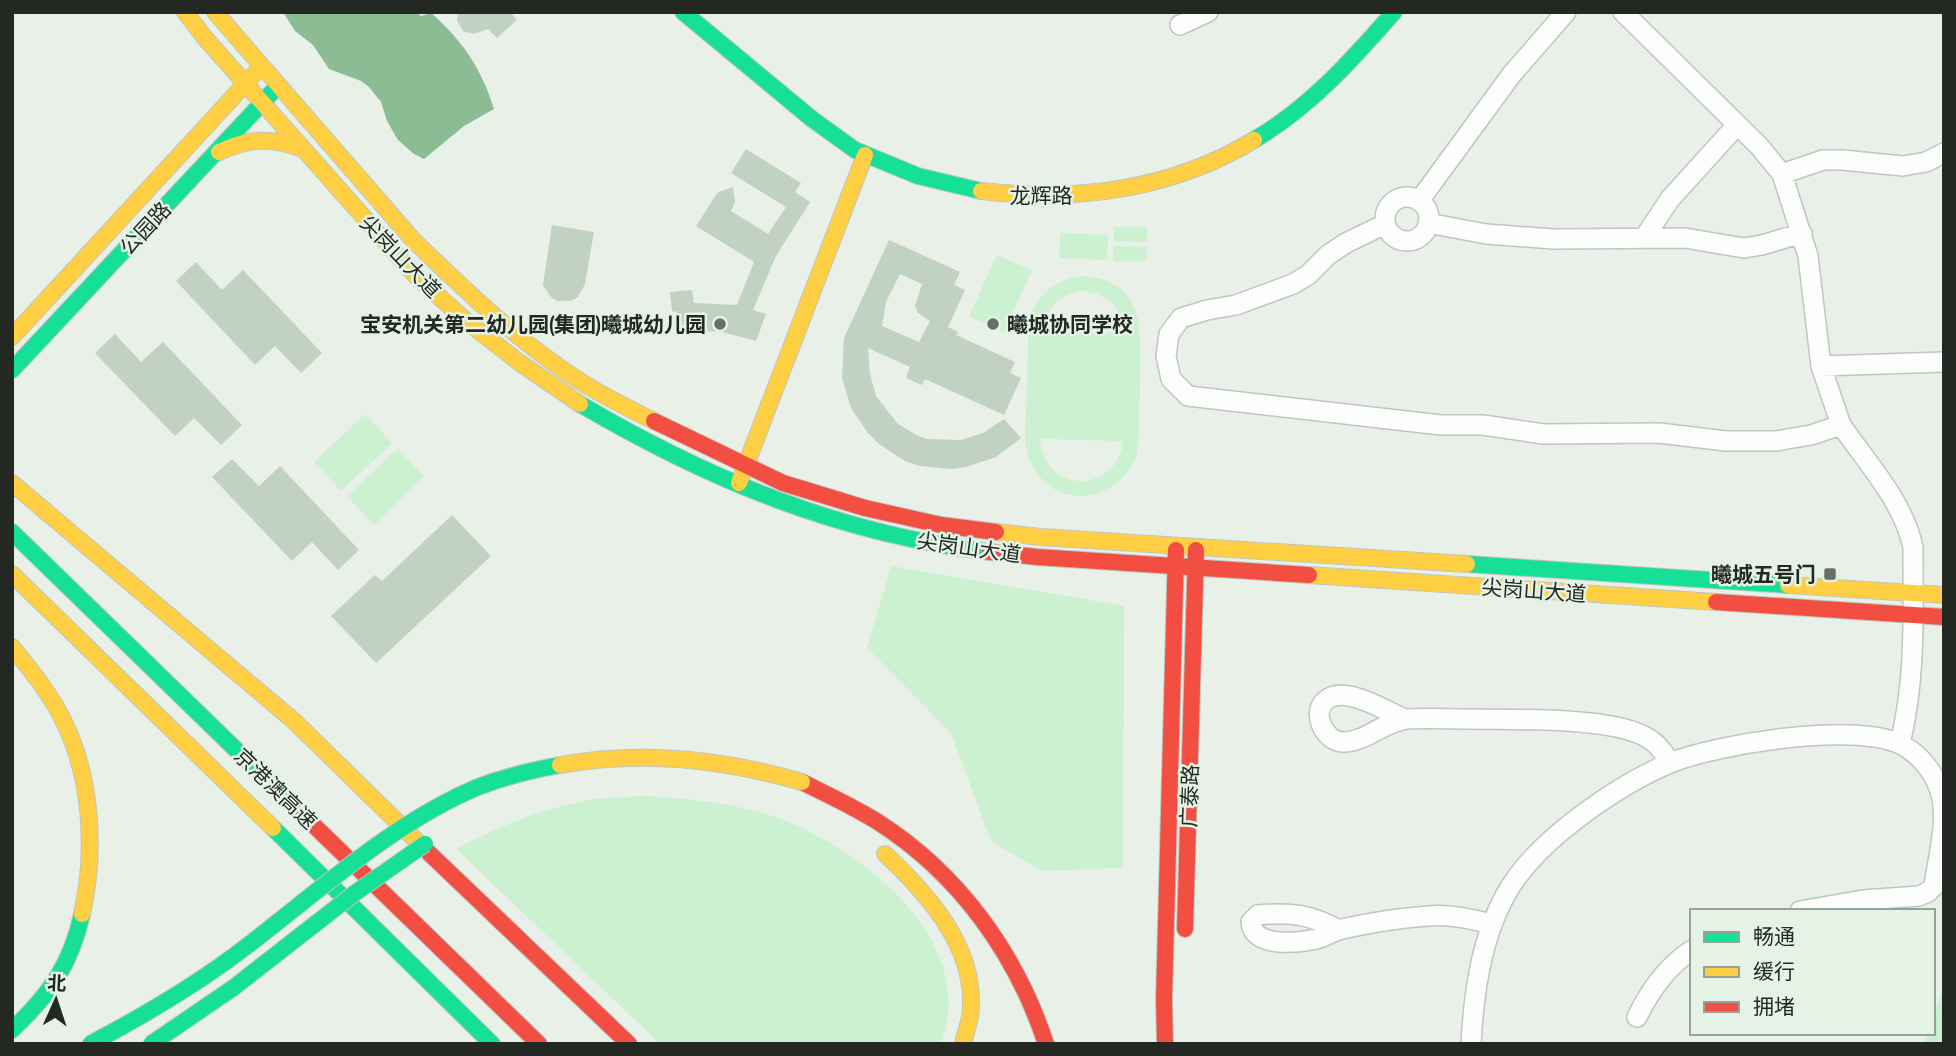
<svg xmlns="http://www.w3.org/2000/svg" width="1956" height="1056" font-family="'Asap Condensed','Noto Sans SC',sans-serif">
	<rect width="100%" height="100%" fill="#e8f0e8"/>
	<path fill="#ccf1d1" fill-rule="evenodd" d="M1114,227h33v15l-33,-1z
		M1060,233l48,2 -1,25 -48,-2z
		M1113,246l34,1 -1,14h-33z
		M997,255l35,15 -28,62 -35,-16z
		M1079,276c67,3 62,52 61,103 -1,25 0,51 -3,76 -26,61 -106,52 -112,-16l4,-121c10,-24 24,-36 50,-42zM1080,291c25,1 44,16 45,43l-83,-2c3,-23 16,-36 38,-41zM1040,439l83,2v1c-8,54 -80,51 -83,-3z
		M365,414l27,29 -51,48 -27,-29z
		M398,448l26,29 -50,48 -27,-29z
		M891,566l233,40 -1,262 -81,3 -51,-30 -40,-108 -84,-85z
		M645,796c49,3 100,8 146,27 81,35 187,121 150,221h-281l-204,-195c43,-23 90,-42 139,-50 16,-2 33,-2 50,-3z
		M1944,987v57h-19l3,-11h5v-15z"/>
	<path fill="#8bbc93" d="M283,12h132l6,4 10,-3c31,27 51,56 63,96l-30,17 -40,33 -10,-5 -16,-14 -11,-19 -6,-19 -12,-15 -8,-6 -32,-12 -16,-24 -18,-14z"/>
	<path fill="#c1d2c3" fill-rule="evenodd" d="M458,12h52l7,8 -20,18 -9,-9 -14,5 -11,-3 -6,-10z
		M746,149l55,34 -6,9 15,10 -34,54 -23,54 13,4 -10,27 -38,-10 -38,3 -4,-23 -4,1 -2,-20 22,-2 2,13 43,2 17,-43 -58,-36 20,-31 3,-3 14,-5 2,15 -4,9 37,23 18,-27 -55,-34z
		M552,225l42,7 -9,52 -7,13 -7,4h-14l-6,-4 -8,-12z
		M889,240l71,32 -6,13 11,5 -17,37 10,5 -2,3 59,27 -5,11 11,5 -17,37 -79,-36 -3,6 -16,-7 4,-11 -42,-19 2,26 6,22 21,27 19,12 11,4 34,1 22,-7 21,-14 17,19 -25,19 -30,10 -15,2 -31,-3 -15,-5 -26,-17 -11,-11 -17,-25 -9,-30 2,-40zM900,274l22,10 -7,22 3,7 12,8 -11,21 -37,-16 4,-24z
		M196,262l26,28 21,-20 79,83 -21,20 -26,-27 -20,19 -79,-84z
		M115,334l26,28 22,-20 79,83 -21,20 -27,-27 -19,18 -80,-83z
		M232,459l27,27 21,-20 79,84 -21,20 -26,-28 -20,19 -80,-84z
		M452,515l39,41 -115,107 -45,-47 44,-41 7,6z"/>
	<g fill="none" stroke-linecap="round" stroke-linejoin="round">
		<g stroke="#bfc6c0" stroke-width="22">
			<path id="street" d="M1623,12l136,134 23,28 26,82 13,110 20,59c26,38 62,76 72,122 0,67 3,131 -13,197
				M1180,25l28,-13
				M1782,174l41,-14h19l61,6 23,-4 18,-9
				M1385 219a22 22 0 1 1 44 0a22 22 0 1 1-44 0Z
				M1419,201l93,-127 54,-62
				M1428,223l58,11 67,5 132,-1 59,10 18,-3 40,-12
				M1385,224l-39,19 -18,12 -20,20 -15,9 -57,21 -29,5 -26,8 -12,16 -3,22 5,23 17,17 253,29h42l60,9 116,-1 67,8h50l35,-6 30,-10
				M1644,238l26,-39 67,-74
				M1821,366l123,-4
				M1404,719c-19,-9 -61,-35 -79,-18 -14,13 0,40 17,41 23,1 42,-21 65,-23 21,-1 43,0 64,0 44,1 129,-2 169,15 15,7 22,15 30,29
				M1339,930c-30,-16 -48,-18 -81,-15l-7,7c1,26 47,21 65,17 9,-2 17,-8 26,-10 27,-6 58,-11 86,-13 22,-2 43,3 64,8
				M1637,1017c13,-26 29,-50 55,-67
				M1471,1044c3,-57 12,-120 46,-167 32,-44 103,-93 153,-114 47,-19 183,-41 230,-19 15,7 29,22 36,37 16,30 2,73 -2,105l-6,6 -9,4 -56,4 -63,11"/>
		</g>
		<g stroke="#bfc6c0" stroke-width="18">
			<path id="fast" d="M683,12l129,107 43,31 63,26 63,15
				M1254,140c56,-33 98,-80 140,-128
				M12,370l264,-282
				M580,404c129,76 260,130 410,148
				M12,532l284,276
				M1467,564l321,21
				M273,828l219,216
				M12,1030c37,-35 59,-65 70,-116"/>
		</g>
		<g stroke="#bfc6c0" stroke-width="18">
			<path id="slow" d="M185,12l20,26 210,237 51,46 54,42 60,41
				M215,12l199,229c52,50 107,103 169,142 22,14 47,26 71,38
				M219,152c30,-14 53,-15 84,-3
				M981,191c96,11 190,-1 273,-51
				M12,337l245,-266
				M12,483l282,238 135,132
				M739,483l126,-328
				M996,532l44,5 427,27
				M12,574l261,254
				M1309,575l407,27
				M1788,585l156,10
				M12,647c18,22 37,45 50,71 30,58 34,133 20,196
				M885,854c45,42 94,97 85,163 -2,9 -5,18 -7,27"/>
		</g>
		<g stroke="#bfc6c0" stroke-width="18">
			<path id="jam" d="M654,421l129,62 82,25 76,17 55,7
				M990,552l47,5 272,18
				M1716,602l228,15
				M802,782c26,13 52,25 76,40 81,52 138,131 168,222
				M296,808l243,236
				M429,853l200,191
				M1185,929l11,-379
				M1165,1044l-1,-45 12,-449"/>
		</g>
		<use href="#street" stroke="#fcfdfc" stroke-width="19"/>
		<use href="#fast" stroke="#16e098" stroke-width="16"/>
		<use href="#slow" stroke="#ffcf43" stroke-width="16"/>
		<use href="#jam" stroke="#f24e42" stroke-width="16"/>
		<g stroke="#bfc6c0" stroke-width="18" stroke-linecap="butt">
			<path id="fast-bridge" d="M90,1044c55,-29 108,-60 157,-98 72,-55 147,-124 231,-159 26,-10 55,-17 82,-22
				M151,1044l82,-56 122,-95 70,-49"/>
		</g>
		<g stroke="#bfc6c0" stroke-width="18" stroke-linecap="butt">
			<path id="slow-bridge" d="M560,765c83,-15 161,-6 242,17"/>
		</g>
		<use href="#fast-bridge" stroke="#16e098" stroke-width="16"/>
		<use href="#slow-bridge" stroke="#ffcf43" stroke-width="16"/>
	</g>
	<g fill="#686e68" stroke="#e4f3e5" stroke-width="2.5">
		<circle cx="720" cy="324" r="7"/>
		<circle cx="993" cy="324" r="7"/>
		<rect x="1823" y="567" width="14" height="14" rx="3.5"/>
	</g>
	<g text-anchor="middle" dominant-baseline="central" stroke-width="5" stroke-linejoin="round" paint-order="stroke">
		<g font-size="21" fill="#232823" stroke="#e4f3e5">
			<text x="1041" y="195">龙辉路</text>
			<text transform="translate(145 228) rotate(-47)">公园路</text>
			<text transform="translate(401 256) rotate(46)">尖岗山大道</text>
			<text transform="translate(969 547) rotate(8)">尖岗山大道</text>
			<text transform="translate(1534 590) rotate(4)">尖岗山大道</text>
			<text transform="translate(276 788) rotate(44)">京港澳高速</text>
			<text transform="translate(1189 796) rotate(-88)">广泰路</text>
		</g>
		<g font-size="21" font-weight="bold" fill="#232823" stroke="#e4f3e5" text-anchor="end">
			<text x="706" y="324">宝安机关第二幼儿园(集团)曦城幼儿园</text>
			<text x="1007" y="324" text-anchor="start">曦城协同学校</text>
			<text x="1816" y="574">曦城五号门</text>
		</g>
	</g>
	<rect width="1956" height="1056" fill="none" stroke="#232823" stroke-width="28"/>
	<rect x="1690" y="909" width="245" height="126" fill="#e4f3e5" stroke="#97a297" stroke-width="2"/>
	<rect x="1704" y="932" width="35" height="10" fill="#16e098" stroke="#97a297" stroke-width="2"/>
	<text x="1753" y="944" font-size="21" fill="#232823">畅通</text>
	<rect x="1704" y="967" width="35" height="10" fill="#ffcf43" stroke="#97a297" stroke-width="2"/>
	<text x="1753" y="979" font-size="21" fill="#232823">缓行</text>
	<rect x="1704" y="1002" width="35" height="10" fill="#f24e42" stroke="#97a297" stroke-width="2"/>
	<text x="1753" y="1014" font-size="21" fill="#232823">拥堵</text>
	<g transform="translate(56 1000) rotate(3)" stroke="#e4f3e5" stroke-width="5" paint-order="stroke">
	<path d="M0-5L12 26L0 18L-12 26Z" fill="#232823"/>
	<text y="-10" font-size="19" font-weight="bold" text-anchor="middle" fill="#232823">北</text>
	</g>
</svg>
